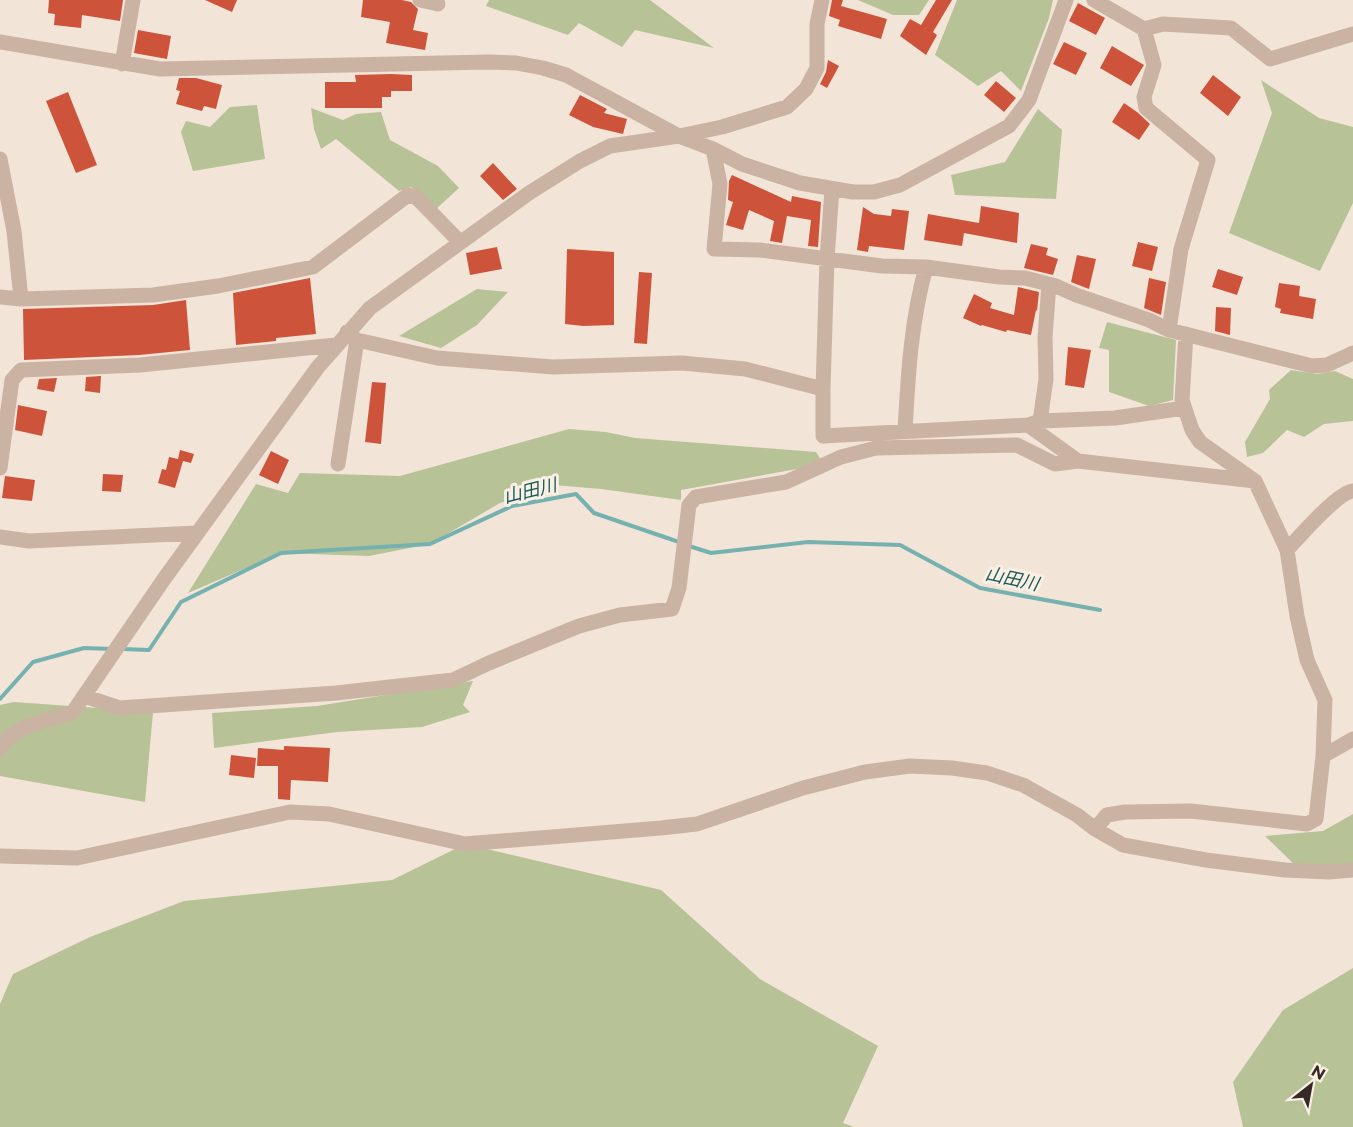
<svg xmlns="http://www.w3.org/2000/svg" width="1353" height="1127" font-family="Montserrat,'Noto Sans JP',sans-serif">
	<rect width="100%" height="100%" fill="#f3e4d8"/>
	<path fill="#b7c297" d="M489,0h161l64,48 -79,-18 -13,17 -43,-24 -11,12 -82,-29z
		M858,0h71l-10,15h-26z
		M957,0h96l-4,18 -28,73 -20,-20 -23,15 -43,-31z
		M1261,80l58,38 34,9v76l-33,68 -91,-38 43,-120z
		M257,105l8,54 -72,12 -12,-39 5,-11 24,6 20,-20z
		M311,108l32,12 13,-6 25,-2 9,28 48,26 21,22 -23,21 -25,-22 -12,4 -63,-52 -15,10 -7,-20z
		M1038,109l24,21 -6,69 -101,-4 -4,-20 54,-13z
		M477,289l31,3 -31,33 -36,23 -42,-12z
		M1107,322l69,18 -3,60 -24,6 -40,-14v-42l-10,-2z
		M1291,370l26,4 18,-3 18,8v42l-29,3 -20,13 -17,-7 -24,23 -16,4 -2,-15 25,-43 -1,-9z
		M569,429l37,3 29,6 181,14 8,12 -143,26v10l-80,-11 -47,-4 -54,18 -70,41 -61,12 -88,-3 -93,40 68,-109 32,9 12,-20 100,3z
		M473,681l-10,24 7,7 -48,15 -85,5 -123,16 -2,-35 105,-7z
		M14,702l139,10 -8,90 -145,-26v-71z
		M1353,814v49l-52,8 -36,-35 58,-5z
		M465,844l196,46 99,89 118,67 -35,77 11,4h-854v-123l13,-30 77,-37 94,-36 208,-21z
		M1353,968v159h-110l-10,-45 50,-72z"/>
	<g fill="none" stroke-linecap="round" stroke-linejoin="round">
		<path stroke="#75b1af" stroke-width="4" d="M689,546l22,7 97,-11 92,3 80,43 120,22
			M123,649l26,1 32,-48 100,-49 149,-9 82,-38 64,-12 18,19 85,29
			M0,699l33,-37 51,-14 28,1"/>
	</g>
	<path fill="#cd543b" d="M49,0h74l-3,21 -38,-6 -1,13 -27,-3 1,-11 -7,-1z
		M205,0h32l-5,12z
		M363,0h39l9,2 7,7 -5,21 15,3 -3,17 -39,-7 4,-21 -29,-5z
		M832,0h11l-2,6 46,13 -6,20 -43,-13 2,-6 -11,-4z
		M936,0h16l-19,32 4,3 -11,20 -26,-19 10,-17 11,6z
		M1078,3l27,15 -9,17 -27,-14z
		M138,30l33,6 -4,23 -33,-6z
		M1064,42l23,11 -11,22 -23,-11z
		M1112,46l32,19 -13,21 -31,-18z
		M828,60l11,6 -12,22 -7,-4 6,-12z
		M391,74l21,1v16h-21v6h-9v11h-57v-26h31l-1,-7z
		M1213,75l28,22 -13,19 -28,-23z
		M179,78h17l26,7 -6,24 -12,-3 -2,5 -26,-7 4,-13 -4,-1z
		M996,81l20,17 -12,14 -20,-17z
		M68,92l29,73 -21,8 -30,-72z
		M580,95l27,14 -3,4 23,6 -4,15 -30,-7 -24,-12z
		M1124,103l13,9 13,12 -11,16 -27,-18z
		M493,163l24,26 -14,11 -23,-24z
		M732,175l59,27 1,-6 29,6 -3,45 -10,-1 3,-26 -24,-4 -5,27 -12,-2 4,-20 -25,-11 -6,20 -17,-5 7,-23 -5,-2 1,-19z
		M981,206l38,7 -2,30 -53,-10 -2,13 -38,-6 4,-26 51,9z
		M863,207l11,7 17,2 1,-7 17,2 -5,39 -35,-4 -1,6 -11,-2z
		M1138,242l20,5 -6,24 -20,-5z
		M1031,244l17,4 -2,7 12,4 -5,16 -29,-7z
		M497,247l5,22 -32,6 -4,-22z
		M567,249l47,3v73l-31,1 -18,-2z
		M1077,255l19,4 -7,30 -18,-7z
		M1218,269l25,8 -6,18 -25,-8z
		M639,272l13,1 -5,71 -13,-1z
		M310,278l6,56 -40,4v3l-40,4 -3,-52z
		M1149,278l17,4 -5,33 -17,-7z
		M1279,283l21,3 -1,10 17,3 -3,20 -33,-6 1,-4 -6,-2z
		M1018,287l21,5 -2,19 -1,-1 -5,25 -24,-5 -1,2 -24,-7 -1,1 -18,-8 11,-24 18,9 -2,5 24,7z
		M186,300l4,50 -51,5 -115,5 -1,-51 130,-4z
		M1216,307l15,1 -1,27 -15,-4z
		M1068,347l23,3 -7,38 -19,-3z
		M101,376l-1,17 -15,-2 1,-14z
		M57,378l-3,14 -17,-3 2,-10z
		M372,382l14,1 -5,61 -16,-2z
		M18,405l29,6 -5,25 -27,-6z
		M180,450l14,4 -3,9 -8,-2 -8,27 -17,-5 4,-14 4,1 3,-13 9,2z
		M271,451l18,9 -11,24 -19,-9z
		M103,474l20,1 -2,17 -19,-1z
		M5,476l30,4 -3,21 -30,-3z
		M284,746l46,2 -2,34 -37,-2 -1,20 -12,-1v-33h-21l1,-18 26,2z
		M231,755l25,3 -2,20 -25,-3z"/>
	<g fill="none" stroke-linecap="round" stroke-linejoin="round">
		<path stroke="#cbb3a3" stroke-width="15" d="M420,0l18,4
			M1094,0l50,29 19,-5 68,4 39,31 83,-25
			M1144,29l10,36 -10,32 2,11 62,52 -27,89 -12,81
			M0,42l160,27 329,-7 27,1 27,5 23,7 113,61 34,13 29,15 58,19 53,9h21l26,-7 109,-59 20,-26 37,-100
			M122,64l11,-64
			M713,149l7,35 -6,65 46,1 122,16 44,1 73,10 26,1 31,8 20,9 73,25 20,10 143,36 15,-1 26,-12
			M0,159l14,72 7,68
			M0,297l21,2 132,-4 65,-9 95,-19 95,-72 8,2 44,45
			M347,332l10,8 80,18 116,9 129,-4 63,6 78,20v47l205,-11 50,36
			M823,389l4,-130 5,-70
			M1040,421l75,-3 69,-10
			M1028,425l12,-4 6,-42 -1,-42 4,-53
			M905,431c3,-56 6,-110 21,-164
			M338,464l19,-124
			M0,468l12,-88 9,-10 119,-5 196,-20
			M0,537l29,4 168,-8
			M1287,550c12,-13 51,-58 66,-59
			M84,696l36,12 216,-15 117,-13 36,-17 90,-37 41,-11 52,-6 7,-21 10,-83 7,-8 90,-15 55,-25 35,-9 141,-3 38,19 23,-3 177,20
			M0,748c18,-25 46,-26 73,-36l91,-133 154,-212 52,-59 159,-115 51,-32 30,-15 69,-10 43,-9 65,-20 19,-18 11,-21v-44l5,-24
			M1323,756l30,-17
			M1095,829l12,-14 18,-3 66,-1 116,13 9,-5 7,-63 2,-56 -18,-40 -10,-44 -10,-66 -32,-69 -55,-39 -8,-12 -10,-30 4,-66
			M0,856l77,2 213,-46 39,2 136,30 196,-16 36,-4 106,-36 62,-16 45,-6 42,2 35,5 36,12 54,30 18,14 28,16 83,15 79,10 44,2 24,-2"/>
	</g>
	<g text-anchor="middle" dominant-baseline="central" stroke-width="6" stroke-linejoin="round" paint-order="stroke">
		<g font-size="18" font-style="italic" fill="#195959" stroke="#faefe4">
			<text transform="translate(530 491) rotate(-14)">山田川</text>
			<text transform="translate(1012 579) rotate(12)">山田川</text>
		</g>
	</g>
	<g transform="translate(1311 1085) rotate(31)" stroke="#faefe4" stroke-width="4.5" paint-order="stroke">
	<path d="M0-4.5L10 22L0 15L-10 22Z" fill="#362a26"/>
	<text y="-9" font-size="16" font-weight="bold" text-anchor="middle" fill="#362a26">N</text>
	</g>
</svg>
